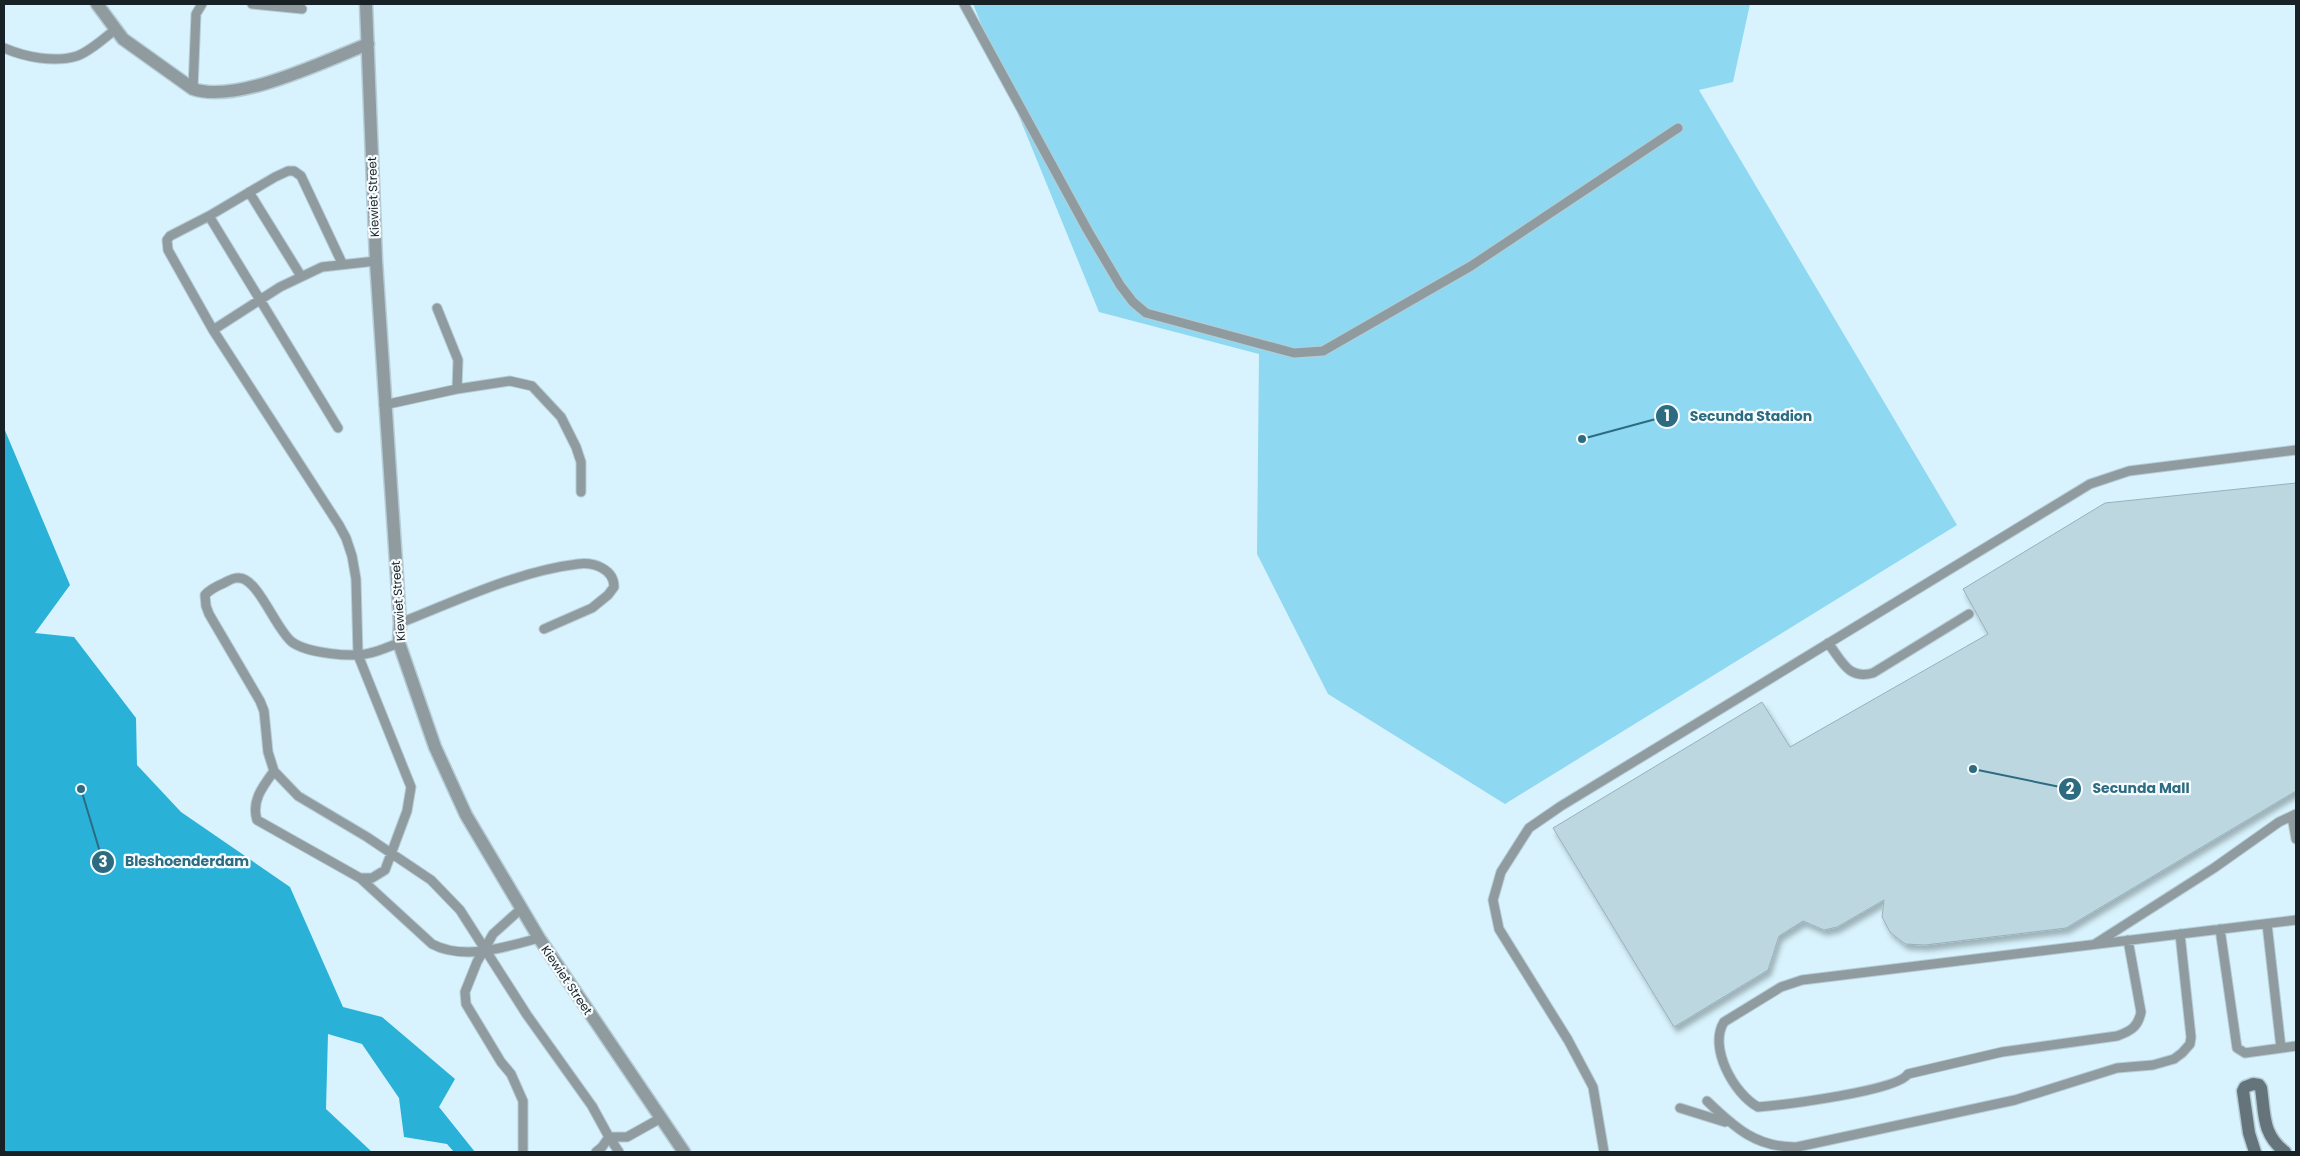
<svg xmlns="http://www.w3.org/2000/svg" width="2300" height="1156" font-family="Poppins,sans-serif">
	<defs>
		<filter id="shadow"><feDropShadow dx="3" dy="5.5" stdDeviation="2.5" flood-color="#0004"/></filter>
	</defs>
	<rect width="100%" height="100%" fill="#d8f3fd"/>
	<path fill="#8fd8f1" d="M973,4h777l-17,78 -34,8 258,435 -452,279 -177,-110 -71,-140 2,-200 -160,-42z"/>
	<path fill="#2ab1d8" d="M4,428l66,157 -35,48 39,4 62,81 1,47 44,47 109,75 53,120 39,10 73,62 -16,28 36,45h-21l-7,-8 -43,-7 -5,-39 -37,-54 -34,-10 -2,75 46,43h-368z"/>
	<path fill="#bdd7e1" stroke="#98b1bb" filter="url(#shadow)" d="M2296,483v308l-230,137 -141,17 -20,-1 -15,-12 -8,-15 2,-17 -47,27 -13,3 -21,-9 -24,15 -11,34 -94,57 -121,-199 209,-126 28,45 198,-113 -25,-45 142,-86z"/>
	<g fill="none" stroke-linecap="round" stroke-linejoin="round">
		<g stroke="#b5cdd6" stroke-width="11">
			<path id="lane" d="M252,4l50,5
				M964,4l124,227 32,54 13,17 13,11 148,40 29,-2 148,-85 207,-138
				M4,48c21,9 50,15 73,8 14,-5 27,-18 39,-27
				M193,89l3,-75 6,-10
				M249,192l52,84
				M209,216l129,212
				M437,308l21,52 -1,29
				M213,330l67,-43 42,-20 54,-6
				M384,405l73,-16 53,-8 22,5 29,31 15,30 5,15v30
				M400,623c56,-22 118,-52 178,-59 16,-2 36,5 36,23l-6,8 -16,13 -48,21
				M399,643c-9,3 -19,8 -29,10 -18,5 -63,0 -78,-11 -16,-12 -34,-64 -53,-64 -5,-1 -11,3 -15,5 -7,3 -14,6 -19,12l1,11 3,8 51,87 4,10 4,41 6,19 24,25 69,41 64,43 29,30 67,105 65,91 17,31 -7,10 -6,5
				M1828,643c14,18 20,37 45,30l96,-59
				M274,771c-11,15 -23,30 -17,49l103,58h12l13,-8 22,-59 4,-24 -53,-132 -2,-76 -4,-23 -6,-18 -7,-13 -126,-195 -45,-80 -1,-10 3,-4 39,-20 66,-39 13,-6h6l7,5 41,87
				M2292,816l4,23
				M360,878l72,66c32,17 74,3 107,-6
				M522,908l-29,26 -16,28 -12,30 1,12 35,58 10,12 12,27v51
				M2267,924l14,124
				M2220,929l17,119 8,5 51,-7
				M2128,940l13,72c-3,15 -10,19 -24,24l-115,16 -94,22c-10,17 -126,31 -150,33 -24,-13 -50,-60 -34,-85l57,-35 21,-7c165,-20 330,-39 494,-60
				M2095,944l119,-76 65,-46 17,-8
				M1707,1101c28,27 50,47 90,46l218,-47 102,-32 36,-3 21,-6 8,-6 8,-9 1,-7 -11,-103
				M1680,1108l45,14
				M609,1137h18l34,-19
				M609,1137l10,15
				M1604,1152l-11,-65 -25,-47 -69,-111 -6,-29 8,-28 28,-44 32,-22 529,-322 39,-13 167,-21"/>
		</g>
		<g stroke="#b5cdd6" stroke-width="15">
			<path id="street" d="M97,4l26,35 70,50c44,15 132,-28 175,-45
				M366,4l10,257 24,362 -1,20 36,104 31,68 73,123 145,214"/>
		</g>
		<g stroke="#b5cdd6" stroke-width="15">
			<path id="secondary" d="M2255,1152l-6,-19 -6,-42 2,-4 8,-3 6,1 2,3c4,27 1,46 24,64"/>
		</g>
		<use href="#lane" stroke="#909ba0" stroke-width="9"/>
		<use href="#street" stroke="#909ba0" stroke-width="12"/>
		<use href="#secondary" stroke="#64747a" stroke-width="12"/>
	</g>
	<g text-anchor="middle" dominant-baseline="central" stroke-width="4.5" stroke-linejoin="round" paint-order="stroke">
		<g font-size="12" fill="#182226" stroke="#f7fcfe">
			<text transform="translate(373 197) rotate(-92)">Kiewiet Street</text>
			<text transform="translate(398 601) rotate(-94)">Kiewiet Street</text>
			<text transform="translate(567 980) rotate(56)">Kiewiet Street</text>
		</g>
	</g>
	<path fill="none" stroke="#2c6b80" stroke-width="2" d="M1582 439L1667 416M1973 769L2070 789M81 789L103 862"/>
	<g fill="#2c6b80" stroke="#f7fcfe" stroke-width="2">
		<circle cx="1582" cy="439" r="5"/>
		<circle cx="1973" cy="769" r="5"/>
		<circle cx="81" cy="789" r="5"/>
		<circle cx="1667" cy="416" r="12"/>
		<circle cx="2070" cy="789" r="12"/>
		<circle cx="103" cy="862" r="12"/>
	</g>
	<g font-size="15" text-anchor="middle" font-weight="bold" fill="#fff">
		<text x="1667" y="421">1</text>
		<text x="2070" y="794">2</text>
		<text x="103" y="867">3</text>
	</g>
	<g font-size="14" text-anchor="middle" font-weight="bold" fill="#2c6b80" stroke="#f7fcfe" stroke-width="4.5" stroke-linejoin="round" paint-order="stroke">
		<text x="1751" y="421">Secunda Stadion</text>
		<text x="2141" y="793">Secunda Mall</text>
		<text x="187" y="866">Bleshoenderdam</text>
	</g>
	<rect width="2300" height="1156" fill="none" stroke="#182226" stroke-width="10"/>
</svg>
